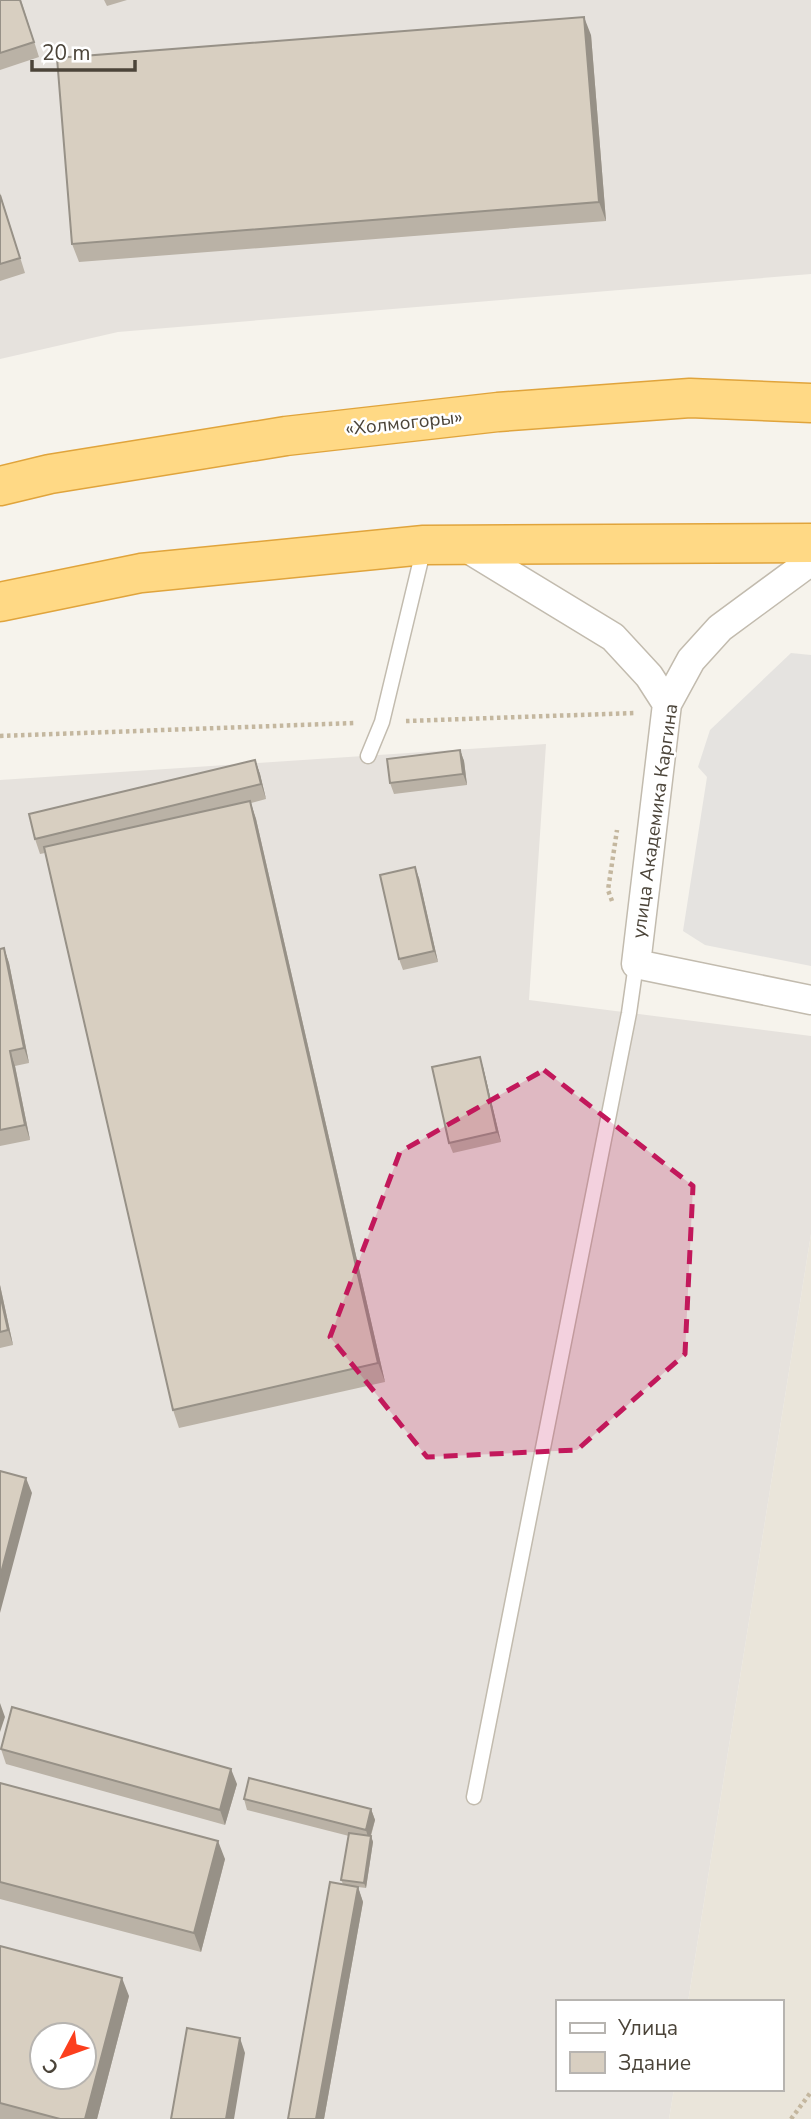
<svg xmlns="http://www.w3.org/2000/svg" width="811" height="2119" font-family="'Nunito Sans',sans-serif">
	<rect width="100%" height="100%" fill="#f6f3ec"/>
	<path fill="#eae5da" d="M811,1234v885h-142l5,-30h107v-87h-93z"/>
	<path fill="#e6e2dd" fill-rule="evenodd" d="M0,0h811v274l-693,58 -118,27z
		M546,744l-17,256 282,36v198l-123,768h-131v87h117l-5,30h-669v-1339zM42,2035h42v42h-42z"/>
	<path fill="#e5e3e0" d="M791,653l20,2v311l-106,-21 -22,-14 24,-154 -9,-10 12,-37z"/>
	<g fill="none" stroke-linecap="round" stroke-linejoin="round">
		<g stroke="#c2bbae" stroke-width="17">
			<path id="service" d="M368,756l14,-34 42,-175
				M474,1797l155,-784 7,-49"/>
		</g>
		<g stroke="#c2bbae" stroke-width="31">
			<path id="minor" d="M462,545l151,92 36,39 18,28
				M811,561l-91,67 -29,32 -24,44 -31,260 175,36"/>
		</g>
		<g stroke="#e0a43c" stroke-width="41">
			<path id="trunk" d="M0,486l50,-12 236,-38 212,-24 192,-14 121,5
				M0,602l141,-29 283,-28 387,-2"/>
		</g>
		<path stroke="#c4b79f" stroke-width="4.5" stroke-dasharray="3.5 3.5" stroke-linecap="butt" d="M406,721l229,-8
			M0,736l355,-13
			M612,901l-4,-11 9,-60
			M791,2119l20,-27"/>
		<use href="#service" stroke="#fff" stroke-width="14"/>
		<use href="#minor" stroke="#fff" stroke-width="28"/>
		<use href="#trunk" stroke="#ffd985" stroke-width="38"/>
	</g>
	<path fill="#bab2a6" d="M0,0h21l18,57 -39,13z
		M104,0h23l-20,6z
		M591,35l15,186 -527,41 -7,-18z
		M0,193l25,80 -25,8z
		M460,750l4,11 3,24 -73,9 -4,-11z
		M255,760l5,14 6,25 -15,4 5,16 129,563 -206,46 -6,-18 -128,-557 -5,1 -5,-15z
		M419,878l19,84 -35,8 -4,-11z
		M4,948l5,15 20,100 -14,3 15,74 -30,6v-197z
		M483,1067l18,75 -48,11 -4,-10z
		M0,1285l13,60 -13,3z
		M1,1749l236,35 -12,41 -219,-61z
		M0,1783l225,76 -24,93 -201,-53z
		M244,1799l127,10 4,11 -4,16 2,6 -7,46 -8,-1 5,15 -39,217h-36l55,-235 -2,-4 8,-44 -102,-26z
		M0,1946l129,50 -32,123h-97z"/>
	<path fill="#979187" d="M584,17l7,18 15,186 -7,-19z
		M460,750l4,11 3,24 -4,-11z
		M255,760l5,14 6,25 -5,-15z
		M250,801l6,18 129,563 -7,-19z
		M415,867l4,11 19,84 -4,-11z
		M4,948l5,15 20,100 -5,-15z
		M10,1051l5,15 15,74 -5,-15z
		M480,1057l3,10 18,75 -4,-10z
		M0,1285l13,60 -5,-15 -8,-36z
		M26,1478l6,15 -32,120v-36z
		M0,1703l5,14 -5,15z
		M231,1769l6,15 -12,41 -5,-15z
		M371,1809l4,11 -6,21 -3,-11z
		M371,1836l2,6 -7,46 -2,-5z
		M218,1841l7,18 -24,93 -7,-19z
		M358,1887l5,15 -39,217h-8z
		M122,1978l7,18 -32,123h-12z
		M240,2038l5,15 -11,66h-8z"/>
	<path fill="#d8cfc1" stroke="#979187" stroke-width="2" fill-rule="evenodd" d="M0,0h20l14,42 -34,11z
		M584,17l15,185 -527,42 -15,-186z
		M0,195l20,63 -20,6z
		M460,750l3,24 -73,9 -3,-24z
		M255,760l6,24 -226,55 -6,-25z
		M250,801l128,562 -205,47 -129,-563z
		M415,867l19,84 -35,8 -19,-84z
		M4,948l20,100 -14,3 15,74 -25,5v-181z
		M480,1057l17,75 -48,11 -17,-76z
		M0,1294l8,36 -8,2z
		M0,1471l26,7 -26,99z
		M12,1707l219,62 -11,41 -219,-61z
		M249,1778l122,31 -5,21 -122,-31z
		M0,1783l218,58 -24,92 -194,-51z
		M349,1833l22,3 -7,47 -23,-3z
		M330,1882l28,5 -42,232h-28z
		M0,1946l122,32 -37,141h-25l-60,-16zM42,2035h42v42h-42z
		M187,2028l53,10 -14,81h-55z"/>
	<path fill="#c2185b" fill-opacity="0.2" stroke="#c2185b" stroke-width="5" stroke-dasharray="14 9" stroke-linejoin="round" d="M544,1070l149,116 -8,168 -108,96 -150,7 -97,-120 70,-185z"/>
	<g text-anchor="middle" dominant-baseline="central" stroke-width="5" stroke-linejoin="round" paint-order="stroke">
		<g font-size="19" fill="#4b4439" stroke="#fff">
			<text transform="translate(404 423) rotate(-6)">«Холмогоры»</text>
			<text transform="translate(655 821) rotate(-82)">улица Академика Каргина</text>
		</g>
	</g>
	<rect x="556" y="2000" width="228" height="91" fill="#ffffff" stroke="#b7b4b0" stroke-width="2"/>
	<rect x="570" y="2023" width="35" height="10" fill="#ffffff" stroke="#b7b4b0" stroke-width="2"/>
	<text x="618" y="2035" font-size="21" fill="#4b4439">Улица</text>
	<rect x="570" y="2052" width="35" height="21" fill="#d8cfc1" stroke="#b7b4b0" stroke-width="2"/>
	<text x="618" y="2070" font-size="21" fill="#4b4439">Здание</text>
	<g transform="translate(63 2056) rotate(229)"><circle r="33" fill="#ffffff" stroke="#b7b4b0" stroke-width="2"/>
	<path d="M0-5L12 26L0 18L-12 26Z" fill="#fc3f1d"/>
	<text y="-10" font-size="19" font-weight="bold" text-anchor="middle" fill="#4b4439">С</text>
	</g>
	<path d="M32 60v10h103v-10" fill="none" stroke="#4b4439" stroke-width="3.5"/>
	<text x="42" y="60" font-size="21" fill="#4b4439" stroke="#ffffff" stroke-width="5" paint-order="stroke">20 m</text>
</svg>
